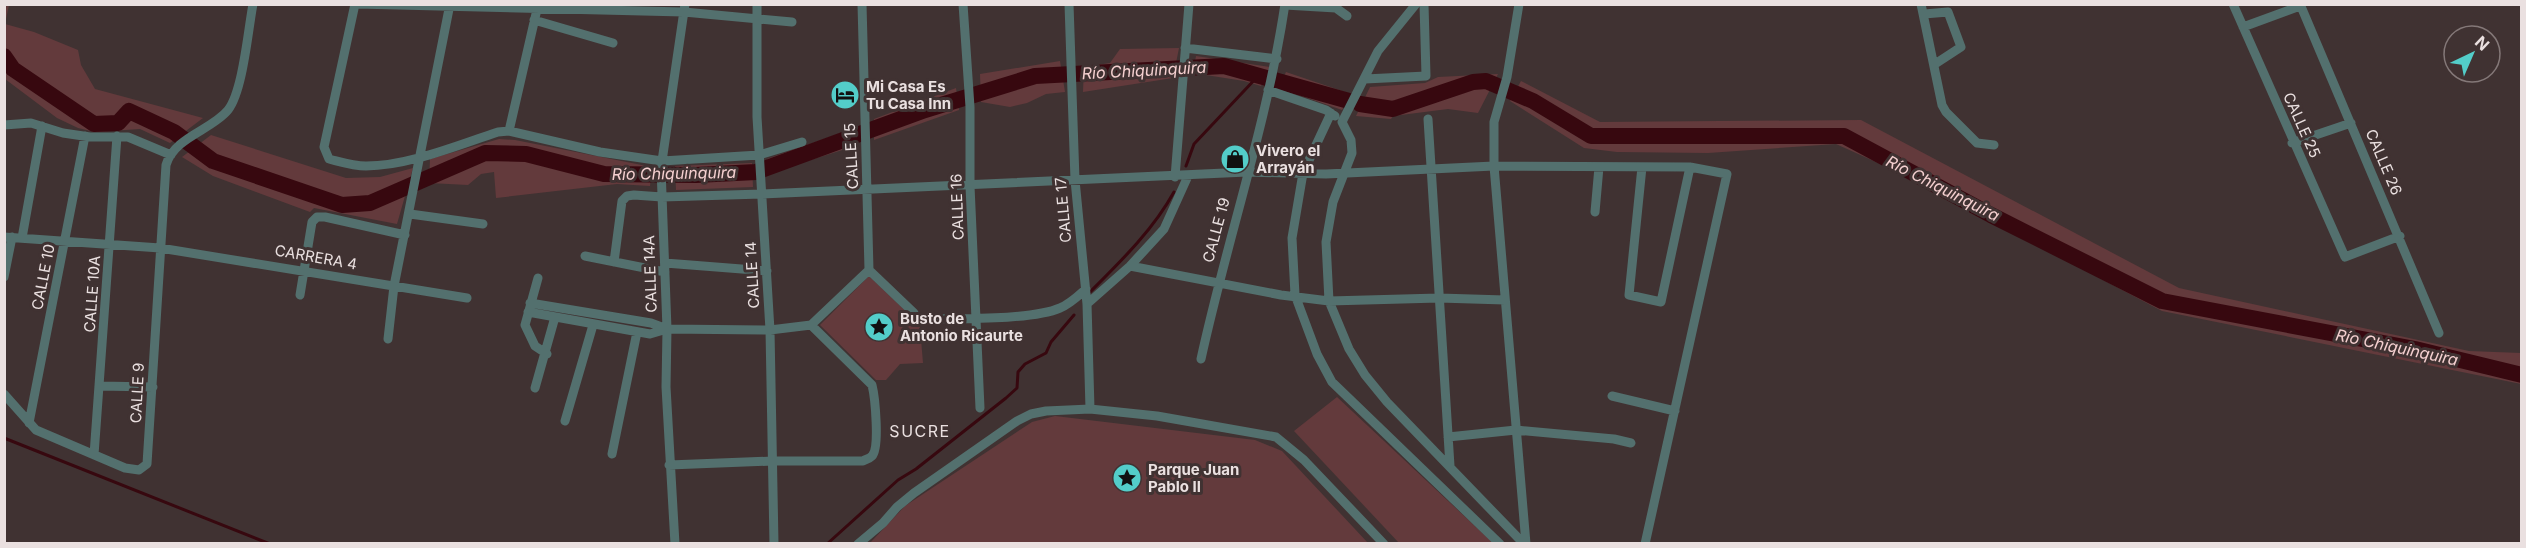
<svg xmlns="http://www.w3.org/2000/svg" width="2526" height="548" font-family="Inter,sans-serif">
	<rect width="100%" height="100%" fill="#403232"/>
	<path fill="#633a3c" d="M5,4l4,1 -4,19 29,8 44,18 3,15 14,24 108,29 -33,25 -30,-14 -45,3 -17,-4 -21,-10 -52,-39z
		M1179,48l-6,30 -90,14 1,-25 26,-4 10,-14z
		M1196,56l74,11 -9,19 -17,-5 -51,-8z
		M1060,61l5,31 -19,2 -19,9 -17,4 -29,-5 -1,-28z
		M1286,72l65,22 -9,16 -63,-22z
		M1498,74l-20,39 -30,-4 -55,7 -2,3 -35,-3 14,-29 55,-4 13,-6z
		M1521,81l79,41 261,-2 318,168 290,63 52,2v31l-359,-73 -266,-140 -60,-27 -128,9 -91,-1 -33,-4 -74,-47z
		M956,88l3,22 -85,30v-21z
		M855,128v18l-86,27 -2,-14z
		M211,135l135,43 34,-1 33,-9 -16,56 -83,-16 -4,4 -97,-36 -31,-19z
		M499,139l16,1 137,27 -2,19 -33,-2 -121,14 -2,-26 -13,2 -13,11 -39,-2 1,-24z
		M752,163l1,24 -77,3 -1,-24z
		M869,276l48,46 3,5 3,36 -23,1 -14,16h-10l-56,-55z
		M1337,397l156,146h-94l-105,-112z
		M1055,416l200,24 27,11 86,92h-498l35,-37 127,-84z"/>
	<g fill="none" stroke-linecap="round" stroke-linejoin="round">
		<path stroke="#37080f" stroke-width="3" d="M1186,166l8,-22 65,-69
			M1090,292c31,-31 63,-62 84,-100
			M4,438l266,106
			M827,544l71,-64 18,-11 90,-71 11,-10 1,-16 7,-8 21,-11 5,-11 23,-27"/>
		<path stroke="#37080f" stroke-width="16" d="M4,56l9,13 81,55 24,-1 11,-12 45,21 39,29 129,44 28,-2 115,-50 41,1 78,20 92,1 60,-3 169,-62 110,-34 189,-10 125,35
			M1360,104l33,5 80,-27 13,-1 47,20 58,35h253l147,79 171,86 253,48 107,26"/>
		<path stroke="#53706e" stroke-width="9" d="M355,4l-31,143 5,12c12,3 25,7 37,7 42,0 92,-21 132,-34l11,-1 91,21 62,9 97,-6 43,-13
			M357,4l327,8 108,10
			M757,4v113l13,213 4,214
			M862,4l7,266
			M963,4l7,103v79l10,222
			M1069,4l6,176 12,124 3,105
			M1416,4l-38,47 -36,71 9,18 1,13 -19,49 -7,40 3,59 20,48 16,26 22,27 137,142
			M1519,4l-12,73 -13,45v44l32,378
			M1921,4l21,101 4,7 31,31 17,2
			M2233,4l112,253 55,-21
			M2300,4l139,329
			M1285,5l51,3 11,8
			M1924,14l24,-2 13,35 -26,17
			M534,20l79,23
			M2243,27l57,-21
			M1185,48l92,11
			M1365,79l61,-3 -2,-72
			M1268,90l58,20 9,6
			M1331,113l-28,60 -11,65 3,57 22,59 15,28 168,162
			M1428,119l22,347
			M4,125l27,-2 32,10 27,4h38l43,18
			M509,131l29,-126
			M2292,143l59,-20
			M1642,167l-13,128 32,7 29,-135
			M1175,177l14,-173
			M1595,212l4,-45
			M410,214l73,10
			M4,237l156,11 307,50
			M22,238l20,-112
			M585,256l80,16
			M614,262l8,-61 5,-5 7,-1 28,2 100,-3 485,-22 79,2 168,-8 196,1 37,7 -82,370
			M665,263l102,8
			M1130,266l151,29 48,6 110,-3 66,2
			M869,270l45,43
			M4,277l8,-40
			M538,278l-13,47 10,21 12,8
			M300,295l12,-73 5,-5h8l80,18
			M530,303l121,20 16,6 103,1 41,-5 58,-55
			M1087,304l43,-38 34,-37 24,-53
			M528,312l122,22 17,-5
			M917,319c35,-1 113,2 143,-11 10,-4 17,-11 26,-19
			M388,339l6,-53 56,-282
			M1201,359c26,-119 66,-235 84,-355
			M100,386l53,1
			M535,388l20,-71
			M4,394l32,36 89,38 14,2 8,-6 19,-299c8,-28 46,-35 62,-55 15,-19 20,-80 25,-106
			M1612,396l63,15
			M565,421l28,-96
			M29,423l56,-287
			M1448,437l68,-7 98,9 17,4
			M612,454l25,-122
			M94,455l23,-319
			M669,465l104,-4h90c3,-2 6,-2 9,-5 8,-8 3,-59 0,-71l-61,-60
			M675,544l-9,-157 1,-58 -6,-161 24,-164
			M858,544l25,-21 14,-16 17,-14 103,-72 14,-7 15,-3 44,-2 67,7 119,21 28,23 80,84"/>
	</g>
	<defs>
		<g id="hotel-disc" transform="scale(1.5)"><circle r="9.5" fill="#53cdc9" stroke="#403232"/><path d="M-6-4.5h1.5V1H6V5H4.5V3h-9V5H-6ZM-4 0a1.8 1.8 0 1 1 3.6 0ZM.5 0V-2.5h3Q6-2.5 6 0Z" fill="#111"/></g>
		<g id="shop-disc" transform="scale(1.5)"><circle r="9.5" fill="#53cdc9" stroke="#403232"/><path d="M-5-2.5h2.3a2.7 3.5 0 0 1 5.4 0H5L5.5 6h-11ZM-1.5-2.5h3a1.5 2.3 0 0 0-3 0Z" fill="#111"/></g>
		<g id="sight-disc" transform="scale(1.5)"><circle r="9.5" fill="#53cdc9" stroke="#403232"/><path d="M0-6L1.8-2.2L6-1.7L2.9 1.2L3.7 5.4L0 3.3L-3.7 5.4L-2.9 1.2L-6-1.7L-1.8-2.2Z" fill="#111"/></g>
	</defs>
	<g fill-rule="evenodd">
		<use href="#hotel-disc" x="845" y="95"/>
		<use href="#shop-disc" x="1235" y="159"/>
		<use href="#sight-disc" x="879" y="327"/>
		<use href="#sight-disc" x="1127" y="478"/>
	</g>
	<g text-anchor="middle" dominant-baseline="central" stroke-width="6" stroke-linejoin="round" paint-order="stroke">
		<g font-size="15" font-weight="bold" fill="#eae0e0" stroke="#403232" text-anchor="start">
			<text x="866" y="86">Mi Casa Es<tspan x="866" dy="17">Tu Casa Inn</tspan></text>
			<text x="1256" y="150">Vivero el<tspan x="1256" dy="17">Arrayán</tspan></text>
			<text x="900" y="318">Busto de<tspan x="900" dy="17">Antonio Ricaurte</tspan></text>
			<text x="1148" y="469">Parque Juan<tspan x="1148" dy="17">Pablo II</tspan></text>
		</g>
		<g font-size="15" fill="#eae0e0" stroke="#403232">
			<text transform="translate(2302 125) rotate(66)">CALLE 25</text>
			<text transform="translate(851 156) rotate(-93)">CALLE 15</text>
			<text transform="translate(2384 162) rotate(67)">CALLE 26</text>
			<text transform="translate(957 207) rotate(-92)">CALLE 16</text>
			<text transform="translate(1063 210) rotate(-95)">CALLE 17</text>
			<text transform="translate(1216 230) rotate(-75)">CALLE 19</text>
			<text transform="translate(316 257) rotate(10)">CARRERA 4</text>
			<text transform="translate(650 274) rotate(-92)">CALLE 14A</text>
			<text transform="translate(752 275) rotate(-93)">CALLE 14</text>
			<text transform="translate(43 277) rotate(-79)">CALLE 10</text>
			<text transform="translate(92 294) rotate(-86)">CALLE 10A</text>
			<text transform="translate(137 393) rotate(-87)">CALLE 9</text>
		</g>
		<g font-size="16" font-style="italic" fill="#f5d0d0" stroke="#403232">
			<text transform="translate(1144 70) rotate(-3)">Río Chiquinquira</text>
			<text transform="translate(674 173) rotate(-1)">Río Chiquinquira</text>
			<text transform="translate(1943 188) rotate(27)">Río Chiquinquira</text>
			<text transform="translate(2397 347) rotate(12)">Río Chiquinquira</text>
		</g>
		<g font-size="16" letter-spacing="1.5" fill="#eae0e0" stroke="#403232">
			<text x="920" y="431">SUCRE</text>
		</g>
	</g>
	<rect width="2526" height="548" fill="none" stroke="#eae0e0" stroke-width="12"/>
	<g transform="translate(2472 54) rotate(44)"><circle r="28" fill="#403232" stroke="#847878" stroke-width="1.5"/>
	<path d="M0-4.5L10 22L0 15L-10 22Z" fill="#53cdc9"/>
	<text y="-9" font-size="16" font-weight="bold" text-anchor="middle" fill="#eae0e0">N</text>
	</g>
</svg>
